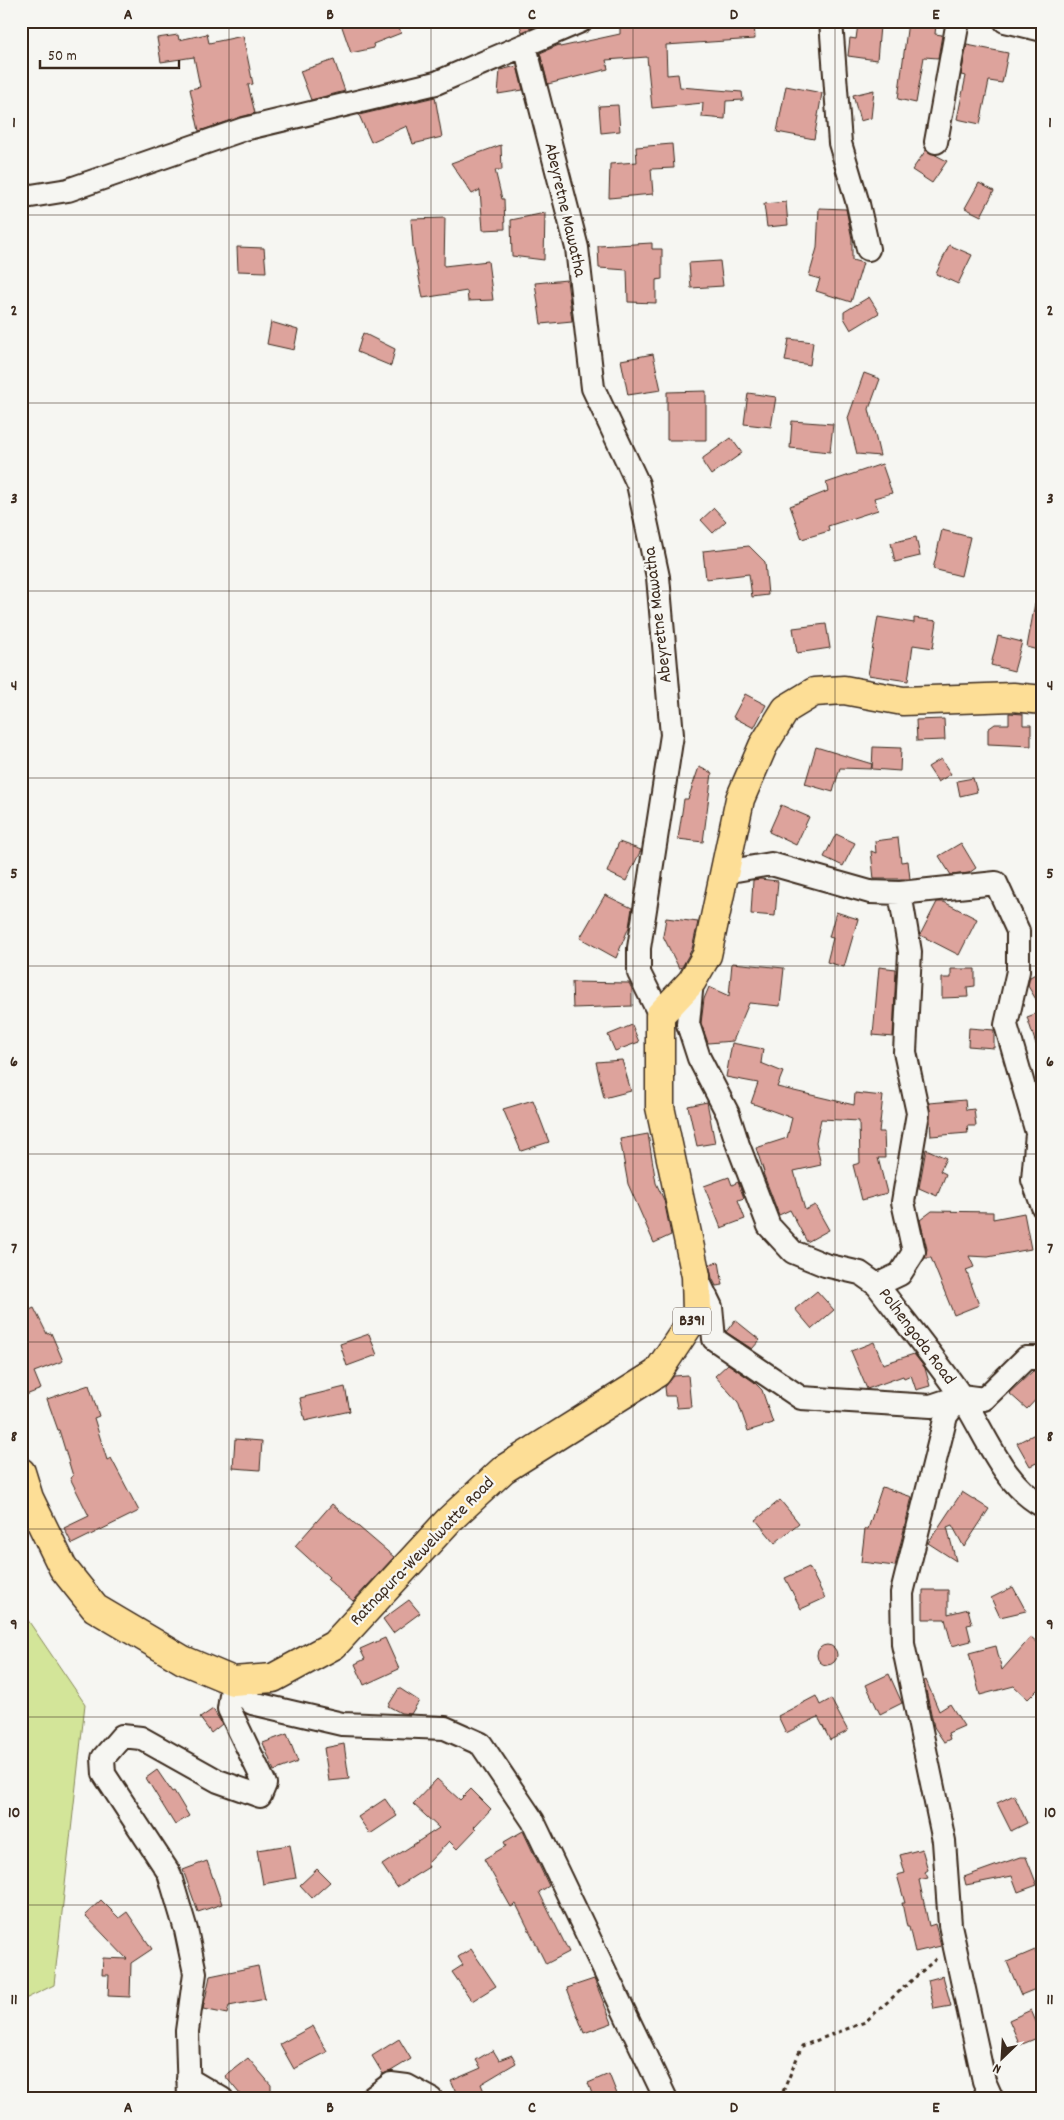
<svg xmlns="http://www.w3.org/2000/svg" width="1064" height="2120" font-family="Dekko,sans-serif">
	<rect width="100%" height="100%" fill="#f6f6f2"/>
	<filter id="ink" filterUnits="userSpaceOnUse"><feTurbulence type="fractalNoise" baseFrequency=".02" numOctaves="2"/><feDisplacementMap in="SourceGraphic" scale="10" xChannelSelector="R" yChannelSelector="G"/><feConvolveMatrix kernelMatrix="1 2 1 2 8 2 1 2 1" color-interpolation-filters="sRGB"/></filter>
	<g filter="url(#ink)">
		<path fill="#d3e599" stroke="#87885c" d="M21,1610l64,94 -31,281 -33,16z"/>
		<path fill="#dda39c" stroke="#3b2a1e" d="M340,21h57l4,12 -28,11 1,4 -23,5z
			M519,21h28l-25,11z
			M711,21h43l1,18 -89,6 1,30 11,-1 2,13 62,5 1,8 -17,1 -1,18 -23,-2 1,-14 -51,5 -5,-51 -41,3 2,9 -60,15 -8,-31 19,-8 1,2 60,-13v-10l57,-2v4l35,-1z
			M908,22l28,3 -1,9 7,1 -4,23 -14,-1 -8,46 -18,-4z
			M858,24l22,2 -3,34 -29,-4 2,-18 6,1z
			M207,34l2,9 34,-7 10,48 -5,1 7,28 -56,18 -9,-42 10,-2 -6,-30 -33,5 -4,-24 21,-3 1,5z
			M967,45l41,8 -6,30 -13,-2 -9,43 -23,-5 9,-43 -5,-1z
			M334,60l11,31 -34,9 -11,-29z
			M517,66l6,24 -25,4 2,-24z
			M786,86l36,7 -8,46 -37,-7z
			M874,90l-3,28 -11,3 -7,-26z
			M435,97l7,40 -29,7 -6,-18 -36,16 -12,-27z
			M618,105l2,26 -19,2 -2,-27z
			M672,144l2,24 -23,1 2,25 -44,4 1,-34 27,-2 -1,-15z
			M501,145l1,25h-7l7,29h2l1,30 -22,1 -3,-40 -8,4 -21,-31z
			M926,150l21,11 -15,22 -20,-13z
			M979,183l15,8 -13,25 -16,-8z
			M786,202l2,23 -21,2 -3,-23z
			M819,208l27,1 6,30v21l11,3 -12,39 -35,-11 4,-12 -11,-3 8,-28z
			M545,213l-1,47 -32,-4 -1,-36z
			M445,218l-1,48 44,-5 5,39 -25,1 -1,-10 -44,7 -10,-52 -2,-27z
			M652,243v6h10v30l-6,1v23l-28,-1 -1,-32 -28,-2 -1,-22z
			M949,245l23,10 -14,29 -22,-10z
			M237,247l27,1 2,24 -28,-1z
			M720,261l3,25 -32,2 -2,-25z
			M567,280l5,41 -31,3 -6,-41z
			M869,297l10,16 -28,17 -7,-12v-6z
			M271,322l27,8 -4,20 -27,-6z
			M363,333l32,16 -4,17 -34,-14z
			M789,339l24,3 -3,23 -25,-4z
			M653,354l8,36 -33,5 -7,-35z
			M864,373l16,6 -11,30 11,47 -23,-2 -9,-36z
			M706,391v49h-39v-48z
			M748,393l28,4 -5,30 -27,-3z
			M792,421l41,3 -3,28 -40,-4z
			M731,438l11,15 -31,22 -8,-12v-5z
			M882,464l10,29 -18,5 4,12 -50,16 1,5 -27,8 -12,-33 38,-15 -2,-8z
			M714,508l12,13 -13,12 -12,-13z
			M942,530l28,7 -9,39 -28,-7z
			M916,537l4,19 -25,6 -4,-19z
			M749,546l16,16 3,33 -16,2 -3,-23 -43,5 -3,-28z
			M1035,603l8,1v47l-16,-4z
			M878,617l36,6v-5l23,3 -4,27 -20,-3 -5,36 -40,-6z
			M826,624l4,24 -33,5 -4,-25z
			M998,636l24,6 -8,29 -23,-6z
			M745,694l21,11 -12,23 -21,-11z
			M1009,713l14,1v11h8v21l-43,-2v-15l7,-5h14z
			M944,719l1,21 -28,1 -1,-21z
			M816,747l56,17 -1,5 -31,-1 -7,24 -28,-8z
			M873,747l28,1 -1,23 -28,-2z
			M941,759l10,15 -13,8 -10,-15z
			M699,767l13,6 -9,69 -25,-3 6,-40h4z
			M973,778l4,14 -17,4 -3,-15z
			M781,805l28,12 -13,28 -27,-13z
			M836,834l19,9 -12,23 -19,-9z
			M898,838l3,24 7,-1 2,18h-36l-3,-28 5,2 -1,-12z
			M619,842l22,8 -15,31 -19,-9z
			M961,843l15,25 -7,5 -18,2 -12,-19z
			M760,879l18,2 -3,35 -24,-2 2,-34z
			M605,895l27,13 -3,19 -13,31 -36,-20z
			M937,902h7l33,17 -18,36 -39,-20z
			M836,912l22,7 -14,48 -17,-5 6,-24 -4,-1z
			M666,918l32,4 -6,27 -10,18 -3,1 -16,-32z
			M732,963l52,5 -4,38 -31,-3 -16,38 -25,2 -7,-20 3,-24 5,-12 20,9z
			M879,967l17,2 -3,68 -20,-2z
			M951,969h24v17l-8,1 1,10 -26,1v-20h9z
			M1043,970v85l-3,1 -13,-39 16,-6 -15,-25 2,-9z
			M572,982l57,1 3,6v17l-59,2z
			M632,1025l7,17 -24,9 -7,-16z
			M969,1028l25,2v18l-26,-2z
			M732,1043l31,6 -2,14 22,9 -6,15 77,18 1,-12 28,3 -4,36h5l1,26h-7l9,35 -25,7 -9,-35 7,-2 -1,-42 -38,-2 -5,23 5,23 -27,6 11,39 10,-5 14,25 -22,12 -17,-32 -11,5 -16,-42 1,-1 -8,-24 31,-10 5,-20 -41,-15 7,-20 -32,-6z
			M622,1060l9,31 -27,7 -8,-36z
			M533,1100l16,42 -28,9 -18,-42z
			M965,1100l1,10 8,-1 2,17h-9l1,7 -37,3 -2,-33z
			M707,1102l8,41 -18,3 -9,-40z
			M648,1134l8,49 8,17 7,35 -17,8 -26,-59 -8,-45z
			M926,1149l20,9 -6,13 6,3 -9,22 -18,-8z
			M729,1177l3,8 6,-3 6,16 -6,2 7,19 -24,9 -17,-42z
			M932,1211l61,1v7l31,-6 7,36 -43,8 -19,-1 5,11 -8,3 13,35 -25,10 -23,-57h-6l2,-9 -7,-29z
			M719,1262l4,23 -7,1 -4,-8 -3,-14z
			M817,1291l17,19 -22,19 -17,-20z
			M34,1308l13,26 4,-1 12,28 -29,11 7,17 -20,8v-83z
			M735,1320l25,20 -8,9 -26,-17z
			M369,1334l8,21 -30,11 -7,-22z
			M874,1342l9,22 31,-10 11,14 5,18 -14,4 -5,-15 -7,3 -1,-2 -36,13 -16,-38z
			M728,1364l26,18 8,8 11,33 -25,8 -10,-29 -23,-26z
			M1033,1371h10v21l-16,17 -18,-16z
			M688,1375l3,32 -14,1 -2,-12h-9l-1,-9 9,-11z
			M89,1385l10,31 -5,2 13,42 4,-2 28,53 -67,33 -8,-16 25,-12 -19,-38 3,-2 -14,-46h-1l-11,-31z
			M345,1387l5,24 -45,10 -5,-23z
			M1043,1430v30l-13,6 -13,-23z
			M235,1439l27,2 -2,29 -27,-2z
			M882,1487l30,10 -17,69 -34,-4 4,-33h3z
			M962,1492l27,17 -25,38 -12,-22 -5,2 9,34 -28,-18z
			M780,1500l19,23 -24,20 -19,-23z
			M332,1504l62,53 -41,44 -26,-22 2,-2 -34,-31z
			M809,1567l16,31 -24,11 -16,-31z
			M1013,1587l13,24 -26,6 -9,-19z
			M923,1590h25v24l20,-5 4,15 -5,1 4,16 -19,5 -7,-27h-22z
			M409,1600l11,13 -27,20 -10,-14z
			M1031,1637l12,10v37l-15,15 -14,-13 -34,9 -11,-42 27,-7 6,24z
			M385,1638l14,31 -35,16 -9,-21 10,-5 -5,-10z
			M817 1655a10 10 0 1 1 20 0a10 10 0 1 1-20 0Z
			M889,1674l13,29 -22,11 -14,-29z
			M926,1680l13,31 11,-7 14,22 -16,7 2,6 -6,3 -10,-15 -10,-46z
			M399,1688l20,13 -8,13 -10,-1 -13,-7z
			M816,1696l4,9 11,-6 17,32 -18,9 -12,-23 -32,16 -8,-17z
			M213,1709l9,15 -11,9 -11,-15z
			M287,1734l11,28 -24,9 -11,-28z
			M344,1744l5,35 -20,2 -5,-33z
			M157,1770l15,22 2,-1 15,25 -14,9 -29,-47z
			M437,1779l23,21 11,-11 20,20 -17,18 2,2 -19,20 -8,-8 -22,23 2,3 -32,20 -15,-22 57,-37 -26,-24z
			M1014,1795l13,28 -16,8 -14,-28z
			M385,1799l12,17 -27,18 -12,-17z
			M523,1831l26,55 -10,6 30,60 -23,12 -30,-60 -5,3 -27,-48 22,-13 -2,-4z
			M290,1845l6,33 -33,6 -6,-34z
			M922,1849l6,21 -3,2 3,6 -9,2 10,46 6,-2 6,22 -26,6 -6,-25h-2l-5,-24h3l-8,-28 8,-2 -5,-18z
			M1020,1857h6l11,28 -19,7 -6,-16 -46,9 -2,-8z
			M207,1861l15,43 -24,8 -15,-42z
			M317,1869l13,13 -18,16 -12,-13z
			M101,1900l18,18 8,-6 25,37 -21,14 -1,34 -22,-1 1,-21h-7l1,-17 24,1 -42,-44z
			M471,1949l25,37 -24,15 -20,-29 11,-7 -5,-8z
			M1035,1950l8,18v18l-22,9 -14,-33z
			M258,1966l7,33 -36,7 -2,8 -24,-5 7,-33z
			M943,1976l8,30 -17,3 -6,-29z
			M594,1979l18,44 -28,10 -17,-45z
			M1031,2010l11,26 -22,9 -11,-25z
			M313,2026l14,26 -33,17 -14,-25z
			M399,2039l12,20 -20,12 -8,3 -11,-18z
			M493,2050l6,10 13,-5 4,8 -35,21 6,15h-28l-8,-18 30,-13 -5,-8z
			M248,2058l23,27v6l-9,8h-18l-19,-23z
			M609,2074l10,25h-25l-6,-16z"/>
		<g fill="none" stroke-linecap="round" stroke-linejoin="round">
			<g stroke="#3b2a1e" stroke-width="26">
				<path id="minor" d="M831,21l9,122 18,61 10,45
					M1005,21l38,9
					M525,46l52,202 16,140 45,96 20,93 14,158 -33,213v25l21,42
					M936,142l22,-121
					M21,194l10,2 37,-6 176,-61 192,-46 145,-62
					M725,872l46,-8 99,28 30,1 96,-10 22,48v40l-12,54 31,108 -4,47 10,27
					M692,981l-4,43 11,34 29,56 10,31 31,81 24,26 32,13 35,8 17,12c28,37 58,73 84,111 24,36 41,88 82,110
					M697,1278l14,29 3,32 87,59 130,8 30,-10 23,3 42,-41h17
					M877,1285l23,-11 14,-22 -11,-50 15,-89 -13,-61 5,-100 -10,-59
					M961,1396l-15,20 -44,177 1,51 41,197 6,84 34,156 8,18
					M233,1681l19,22 90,21 103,4 36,16 52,77 133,278
					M188,2079l34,20
					M189,2099l-2,-68 8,-58 -9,-43 -17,-57 -65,-99 -1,-16 19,-22 19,2 77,43 42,15 5,-12 -36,-75 4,-28
					M371,2099l20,-15 16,2 24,13"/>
			</g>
			<g stroke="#3b2a1e" stroke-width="31">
				<path id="major" d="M21,1472l8,26 34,70 32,40 88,52 50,21 40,-3 61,-33 115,-125 55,-51 153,-96 40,-60 -1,-37 -36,-169v-92l32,-34 15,-26 33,-156 23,-53 23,-37 28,-17 30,-2 59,11 110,-4 30,3"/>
			</g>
			<path stroke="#3b2a1e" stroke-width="3" stroke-dasharray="4 4" stroke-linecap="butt" d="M780,2099l22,-53 63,-24 73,-65"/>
			<use href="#minor" stroke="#f6f6f2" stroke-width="22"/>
			<use href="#major" stroke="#fdde96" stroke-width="28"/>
		</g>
	</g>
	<path fill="none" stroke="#3b2a1e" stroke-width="1" stroke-opacity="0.55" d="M229,21v2078M431,21v2078M633,21v2078M835,21v2078M21,215h1022M21,403h1022M21,591h1022M21,778h1022M21,966h1022M21,1154h1022M21,1342h1022M21,1529h1022M21,1717h1022M21,1905h1022"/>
	<g text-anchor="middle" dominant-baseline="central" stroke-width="4.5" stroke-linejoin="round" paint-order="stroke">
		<rect fill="#f6f6f2" stroke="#73675e" stroke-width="1" x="673" y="1307.5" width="38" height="27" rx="4"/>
		<g font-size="16" font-weight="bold" fill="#3b2a1e">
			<text x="692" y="1321">B391</text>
		</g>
		<g font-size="18" fill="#3b2a1e" stroke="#f6f6f2">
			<text transform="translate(564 210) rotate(77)">Abeyretne Mawatha</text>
			<text transform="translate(659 615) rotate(-97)">Abeyretne Mawatha</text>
			<text transform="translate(916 1337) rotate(53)">Polhengoda Road</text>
			<text transform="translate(423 1552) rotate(-46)">Ratnapura-Wewelwatte Road</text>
		</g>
	</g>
	<rect width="1064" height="2120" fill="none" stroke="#f6f6f2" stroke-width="55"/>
	<g transform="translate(1002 2058) rotate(205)" stroke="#f6f6f2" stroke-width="4" paint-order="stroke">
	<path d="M0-4L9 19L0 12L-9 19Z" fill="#3b2a1e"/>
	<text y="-8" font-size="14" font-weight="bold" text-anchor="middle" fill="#3b2a1e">N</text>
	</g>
	<path d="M40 60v8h139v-8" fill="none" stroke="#3b2a1e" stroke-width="2.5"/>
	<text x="48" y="60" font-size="15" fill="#3b2a1e" stroke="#f6f6f2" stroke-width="4" paint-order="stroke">50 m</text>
	<rect x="28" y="28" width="1008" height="2064" fill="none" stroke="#3b2a1e" stroke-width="2"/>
	<g font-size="16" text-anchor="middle" font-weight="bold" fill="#3b2a1e">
		<text x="128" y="19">A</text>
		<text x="330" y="19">B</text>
		<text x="532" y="19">C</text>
		<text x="734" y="19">D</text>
		<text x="936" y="19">E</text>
		<text x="14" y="127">1</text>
		<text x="1050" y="127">1</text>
		<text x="14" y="315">2</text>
		<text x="1050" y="315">2</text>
		<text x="14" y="503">3</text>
		<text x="1050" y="503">3</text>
		<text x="14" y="690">4</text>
		<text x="1050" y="690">4</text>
		<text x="14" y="878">5</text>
		<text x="1050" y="878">5</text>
		<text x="14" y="1066">6</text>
		<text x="1050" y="1066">6</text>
		<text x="14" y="1253">7</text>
		<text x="1050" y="1253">7</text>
		<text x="14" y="1441">8</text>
		<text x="1050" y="1441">8</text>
		<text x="14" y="1629">9</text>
		<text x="1050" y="1629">9</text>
		<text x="14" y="1817">10</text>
		<text x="1050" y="1817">10</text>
		<text x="14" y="2004">11</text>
		<text x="1050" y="2004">11</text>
		<text x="128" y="2112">A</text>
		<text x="330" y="2112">B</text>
		<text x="532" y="2112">C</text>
		<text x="734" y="2112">D</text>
		<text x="936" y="2112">E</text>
	</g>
</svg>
